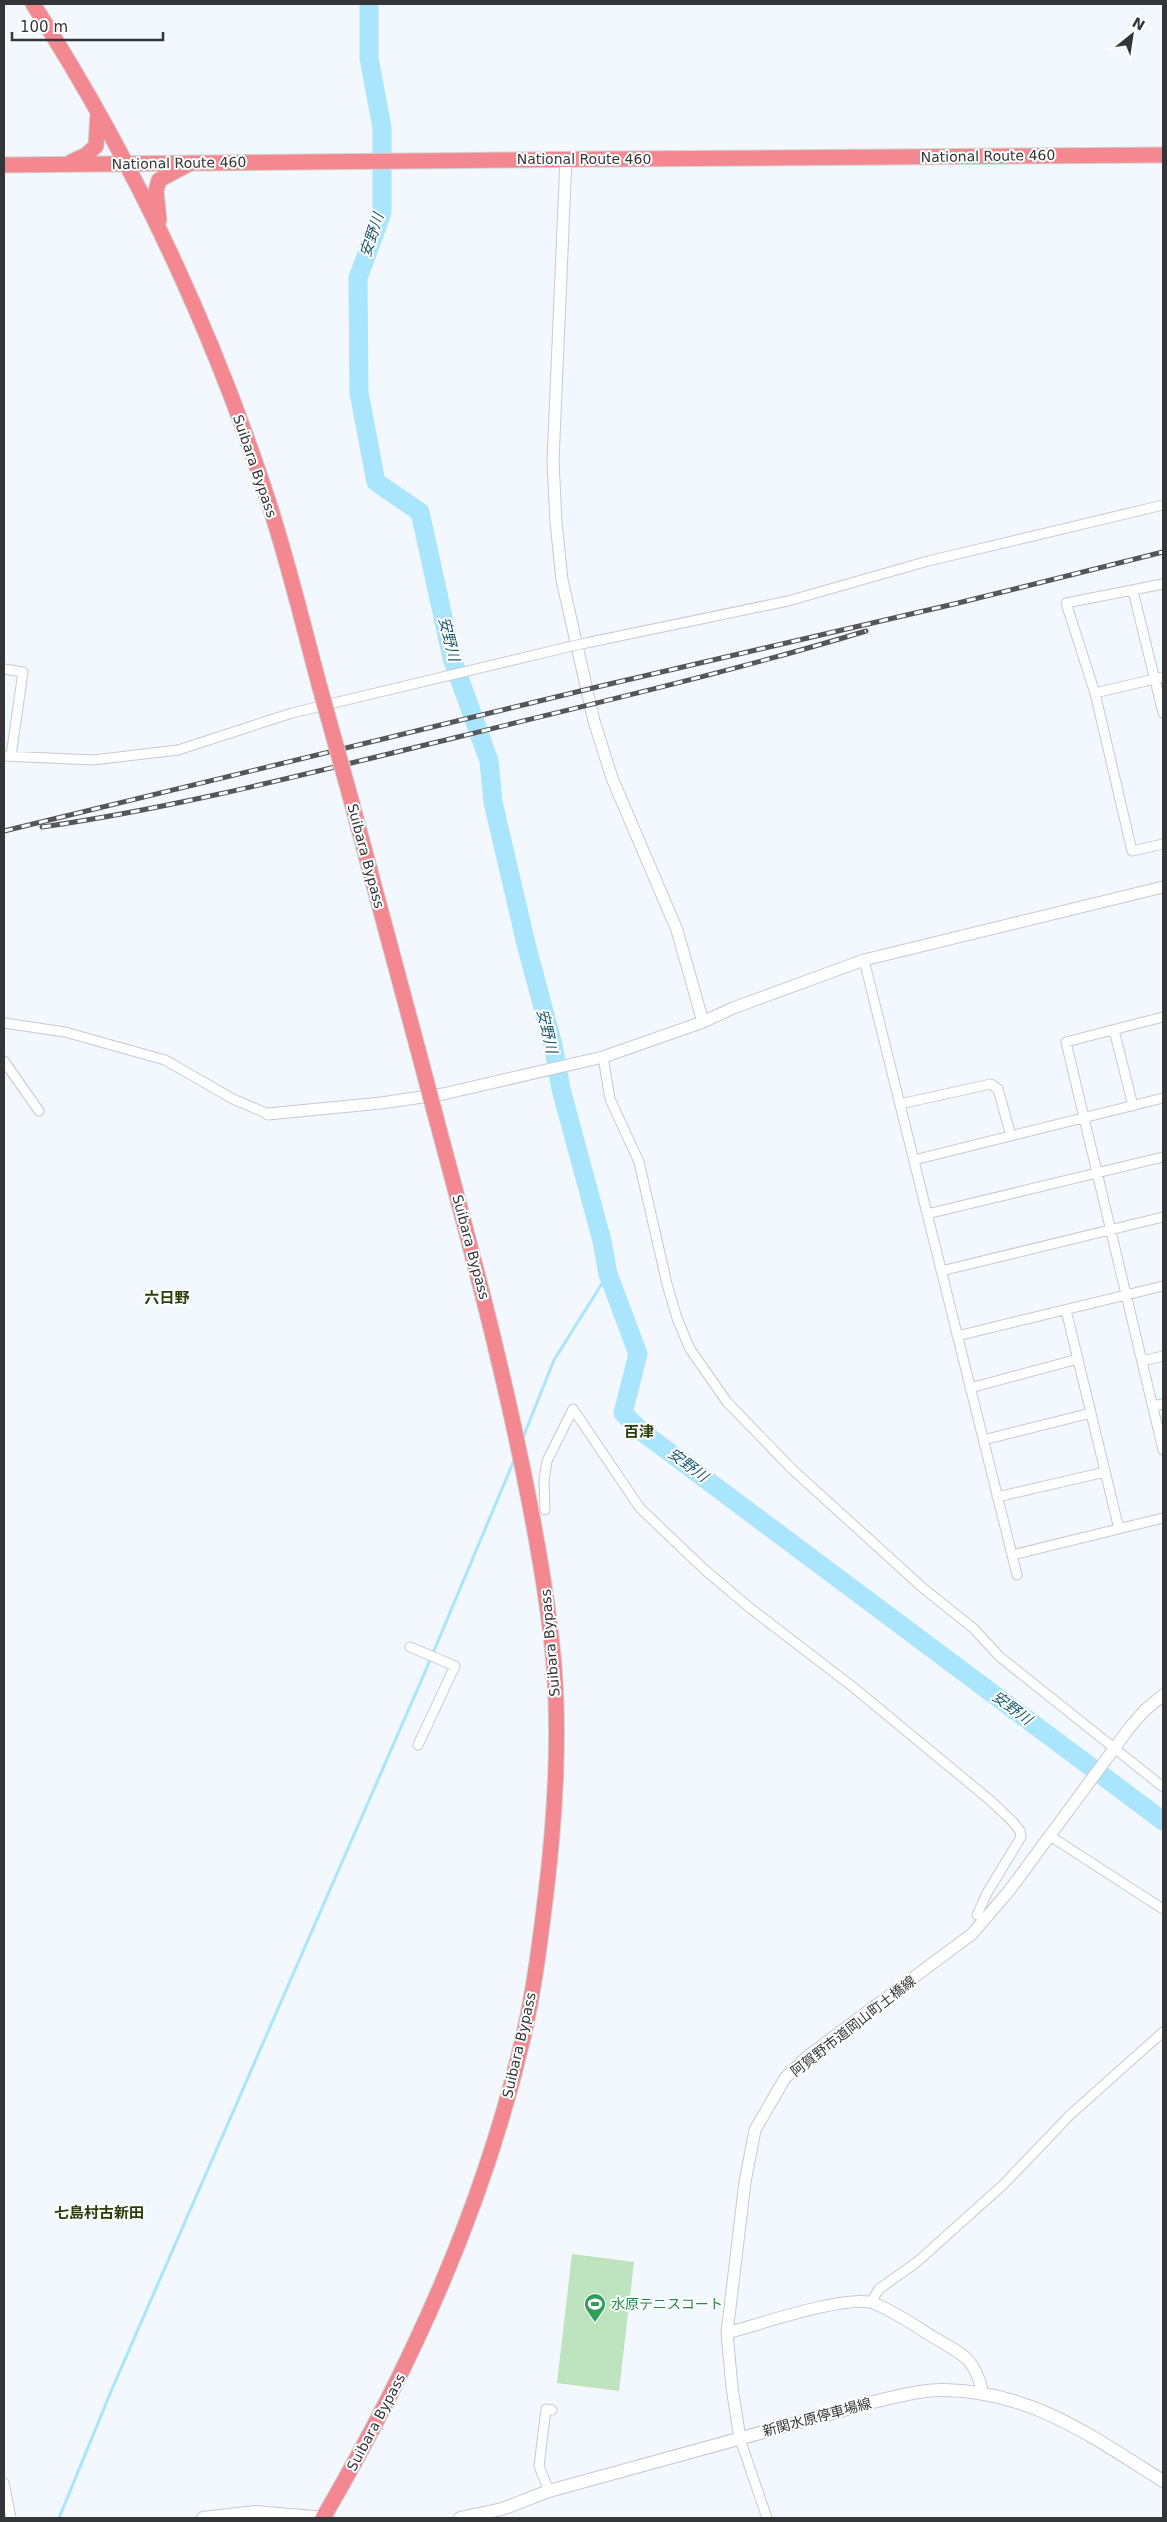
<svg xmlns="http://www.w3.org/2000/svg" width="1167" height="2522" font-family="'DejaVu Sans','Noto Sans JP',sans-serif">
	<rect width="100%" height="100%" fill="#f3f7fe"/>
	<path fill="#bee3bf" d="M572,2254l62,8 -15,129 -62,-8z"/>
	<g fill="none" stroke-linecap="round" stroke-linejoin="round">
		<path stroke="#a9e5fc" stroke-width="3" d="M522,1440l32,-80 54,-86
			M59,2518l53,-129 313,-717 90,-214"/>
		<path stroke="#a9e5fc" stroke-width="19" d="M369,4v54l13,70v85l-24,65 1,115 17,89 44,30 32,146 37,103 4,41 33,142 27,101 8,44 41,152 6,33 30,80 -15,59 18,18 522,390"/>
		<g stroke="#c5cad2" stroke-width="11">
			<path id="minor" d="M1163,584l-97,19 29,90 37,158 31,-7
				M1133,591l30,122
				M586,643l202,-42 140,-40 235,-56
				M4,669l19,3 -12,84
				M1095,693l68,-16
				M4,756l89,4 85,-10 114,-37 276,-66
				M864,960l153,615
				M1163,1017l-97,25 97,408
				M4,1023l61,9 100,28 68,39 35,15
				M1114,1030l19,76
				M603,1057l7,42 29,63 28,122 10,34 13,31 37,53 66,68 130,118 50,40 27,29 163,130
				M4,1061l35,50
				M900,1104l91,-20 7,5 13,47
				M914,1160l249,-62
				M927,1214l236,-57
				M941,1271l222,-54
				M1066,1310l53,219
				M957,1336l206,-50
				M1142,1361l21,-5
				M970,1388l108,-29
				M1153,1406l10,-2
				M983,1440l108,-27
				M997,1497l108,-25
				M545,1510l-1,-30 3,-19 26,-52 67,99 65,62 45,38 103,79 138,114 22,21 7,9 1,6 -34,56 -10,22
				M1012,1555l151,-37
				M410,1647l45,19 -37,79
				M1050,1836l113,73
				M871,2302l8,-13 38,-27 87,-78 66,-69 93,-83
				M740,2439l27,79
				M4,2483l7,35
				M549,2491l-10,-25 7,-57 6,1"/>
		</g>
		<g stroke="#c5cad2" stroke-width="13">
			<path id="tertiary" d="M566,158l-13,303 3,61 6,58 32,141 18,57 65,152 26,92
				M268,1114l113,-11 62,-9 160,-37 100,-35 30,-14 131,-48 299,-73
				M727,2333c30,-8 120,-39 146,-30 21,8 41,22 60,34 30,18 42,20 50,57
				M740,2439l-8,-52 -5,-54 18,-151 10,-52 30,-52 23,-22 164,-122 37,-43 121,-164 14,-16 19,-16"/>
		</g>
		<g stroke="#c5cad2" stroke-width="14">
			<path id="secondary" d="M203,2518l52,-6 71,6
				M460,2518l42,-9 47,-18 320,-88c25,-6 50,-13 75,-13 87,1 149,47 219,91"/>
		</g>
		<g stroke="#d2d3d3" stroke-width="17">
			<path id="trunk" d="M33,4c97,151 174,313 231,484 22,65 38,133 56,200
				M71,162l15,-7 10,-9 2,-34
				M4,165c386,-4 773,-8 1159,-10
				M159,220l-3,-29 3,-11 28,-15
				M350,796l67,250
				M323,2518c88,-151 160,-309 200,-480 11,-47 17,-96 23,-145 9,-75 14,-151 8,-227 -5,-61 -16,-121 -28,-181 -25,-126 -58,-248 -91,-371"/>
		</g>
		<use href="#minor" stroke="#fff" stroke-width="9"/>
		<use href="#tertiary" stroke="#fff" stroke-width="11"/>
		<use href="#secondary" stroke="#fff" stroke-width="12"/>
		<use href="#trunk" stroke="#f48890" stroke-width="15"/>
		<g stroke="#54565a" stroke-width="5">
			<path id="rail" d="M42,827c140,-20 279,-57 416,-90 137,-34 273,-65 408,-106
				M4,831l597,-145 353,-82 209,-52"/>
		</g>
		<use href="#rail" stroke="#fff" stroke-width="3" stroke-dasharray="9" stroke-linecap="butt"/>
		<g stroke="#c5cad2" stroke-width="11" stroke-linecap="butt">
			<path id="minor-bridge" d="M568,647l18,-4"/>
		</g>
		<g stroke="#d2d3d3" stroke-width="17" stroke-linecap="butt">
			<path id="trunk-bridge" d="M320,688l30,108
				M417,1046l18,68"/>
		</g>
		<use href="#minor-bridge" stroke="#fff" stroke-width="9"/>
		<use href="#trunk-bridge" stroke="#f48890" stroke-width="15"/>
	</g>
	<defs>
		<g id="stadium-pin" transform="scale(1.125)"><path d="M0 17L-7.5 6A9.5 9.5 0 1 1 7.5 6Z" fill="#2e9e5b" stroke="#fff"/><path d="M0-5a6.5 5 0 1 0 0 10a6.5 5 0 1 0 0-10ZM-3.5-1.8h7v3.6h-7Z" fill="#fff"/></g>
	</defs>
	<g fill-rule="evenodd">
		<use href="#stadium-pin" x="595" y="2304"/>
	</g>
	<g text-anchor="middle" dominant-baseline="central" stroke-width="4" stroke-linejoin="round" paint-order="stroke">
		<g font-size="14" fill="#343539" stroke="#fff">
			<text transform="translate(988 156) rotate(-1)">National Route 460</text>
			<text x="584" y="159">National Route 460</text>
			<text transform="translate(179 163) rotate(-1)">National Route 460</text>
			<text transform="translate(255 466) rotate(71)">Suibara Bypass</text>
			<text transform="translate(366 856) rotate(75)">Suibara Bypass</text>
			<text transform="translate(471 1247) rotate(75)">Suibara Bypass</text>
			<text transform="translate(550 1643) rotate(-95)">Suibara Bypass</text>
			<text transform="translate(853 2026) rotate(-38)">阿賀野市道岡山町土橋線</text>
			<text transform="translate(519 2045) rotate(-77)">Suibara Bypass</text>
			<text transform="translate(817 2417) rotate(-15)">新関水原停車場線</text>
			<text transform="translate(376 2422) rotate(-62)">Suibara Bypass</text>
		</g>
		<g font-size="14" fill="#27864d" stroke="#fff" text-anchor="start">
			<text x="611" y="2304">水原テニスコート</text>
		</g>
		<g font-size="15" font-style="italic" fill="#1e5a6f" stroke="#fff">
			<text transform="translate(372 235) rotate(-72)">安野川</text>
			<text transform="translate(449 639) rotate(76)">安野川</text>
			<text transform="translate(547 1031) rotate(77)">安野川</text>
			<text transform="translate(688 1465) rotate(37)">安野川</text>
			<text transform="translate(1012 1708) rotate(37)">安野川</text>
		</g>
		<g font-size="15" font-weight="bold" fill="#293e09" stroke="#fff">
			<text x="167" y="1298">六日野</text>
			<text x="639" y="1432">百津</text>
			<text x="99" y="2213">七島村古新田</text>
		</g>
	</g>
	<rect width="1167" height="2522" fill="none" stroke="#343539" stroke-width="10"/>
	<g transform="translate(1132 35) rotate(30)" stroke="#ffffff" stroke-width="4" paint-order="stroke">
	<path d="M0-4L9 19L0 12L-9 19Z" fill="#343539"/>
	<text y="-8" font-size="14" font-weight="bold" text-anchor="middle" fill="#343539">N</text>
	</g>
	<path d="M12 32v8h151v-8" fill="none" stroke="#343539" stroke-width="2.5"/>
	<text x="20" y="32" font-size="15" fill="#343539" stroke="#ffffff" stroke-width="4" paint-order="stroke">100 m</text>
</svg>
